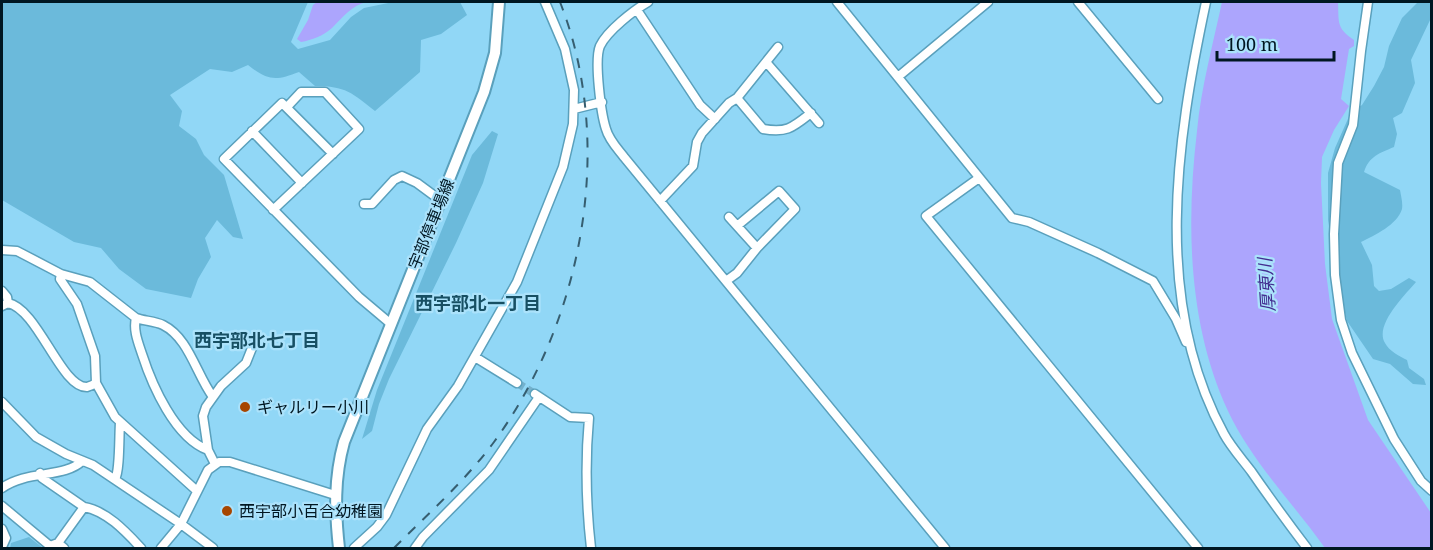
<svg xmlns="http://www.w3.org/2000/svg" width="1433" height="550" font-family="'Noto Serif','Noto Sans JP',serif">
	<rect width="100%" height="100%" fill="#91d7f6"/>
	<path fill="#6bbadb" d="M2,2h306l-17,40 7,7 32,-9 21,-23 13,-9 29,-6h67l7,13 -26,19 -20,6 -1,32 -45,39c-23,-18 -29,-25 -60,-25l-16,-14c-23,9 -31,9 -51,-7l-16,7 -22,-3 -40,26 12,16 -3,15 17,13 8,16 20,20 19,64 -10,-2 -16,-17 -12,18 6,19 -13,22 -7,19 -45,-9 -27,-20 -18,-21 -27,-6 -72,-42z
		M1418,2h13v16l-20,42 4,23 -13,30 -9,5 4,16 -3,13c-14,6 -25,9 -30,25l36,18c1,6 3,13 2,19 -5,16 -27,26 -41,33l11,23 2,21 5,5 12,-2 18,-11 7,4c-11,13 -42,43 -31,61 4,8 14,13 22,17l2,8 15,11 2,6 -13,-1 -23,-20 -17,-5 -26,-38 -10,-42 -9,-59v-47l7,-25 16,-36 11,-7 12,-19 10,-19 5,-21 13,-28z
		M492,131l6,3 -15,49 -27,60 -67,136 -10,25 -7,27 -10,8 15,-49 95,-235z
		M29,537l14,11h-33l1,-5z"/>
	<path fill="#aca5fd" d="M317,2h50c-15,3 -24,15 -35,26 -9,8 -20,12 -31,14l-4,-3 11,-19 5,-15z
		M1222,2h116c1,20 -2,26 16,38v6l-5,3 -8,50 8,7 -15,24 -12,27 -1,26 4,81 7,55 36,101 63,93v35h-106c-32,-45 -73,-86 -97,-137 -40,-86 -42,-187 -31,-280 4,-43 16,-87 25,-129z"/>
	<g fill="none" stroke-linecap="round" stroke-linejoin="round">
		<path stroke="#74b1cc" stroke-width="8" stroke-dasharray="8 4" stroke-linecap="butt" d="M517,383l18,11"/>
		<g stroke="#5aa0bc" stroke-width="11">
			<path id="minor" d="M648,2c-14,8 -41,29 -48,44 -6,14 1,68 6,83 3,11 11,19 18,28l321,391
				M837,2l175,216 17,4 69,31 55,28 23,38 10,23
				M1078,2l80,97
				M1206,2c-30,140 -54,300 18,432 7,13 18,25 27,37 18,26 37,52 56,77
				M1368,2l-7,49 -8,74 -15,38 -4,71 1,41 6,45 11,33 42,86 27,42 11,10
				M637,10l63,95 15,14
				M766,62l53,61
				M899,76l89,-74
				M737,98l26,31c24,4 29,-1 48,-16
				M574,109l28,-7
				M252,131l50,52
				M333,154l-51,-51 -58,56 135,138 32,27
				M979,178l-53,38 272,332
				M660,201l33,-35 4,-24 5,-9 27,-30 8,-5 41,-51
				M364,204h8l22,-24 8,-4 15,7 23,17
				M273,210l86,-81 -34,-37h-24l-14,15
				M729,217l28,31
				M2,250l15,1 44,23 29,8 46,36c-3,12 2,24 6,36 10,31 33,84 66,96l7,14
				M61,274l-1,5 17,25 18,52 1,27 19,34 82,74
				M726,281l11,-8 20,-25 38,-39 -16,-18 -42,35
				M2,291l5,6 1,6
				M2,306l6,-3c30,6 53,85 79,84 3,-1 6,-2 9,-4
				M136,318c8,3 19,3 27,7 26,13 33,49 50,72
				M475,357l42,26
				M535,394l35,23 19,1c-4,44 -3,86 2,130
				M2,402l34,35 30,17 27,11 88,59 32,24
				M208,450l-5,-34 3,-9 15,-21 25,-23 10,-25
				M40,473l2,5 42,29c23,4 42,25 57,41
				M115,479c5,-8 4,-44 5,-56
				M2,488c25,-18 63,-10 80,-27
				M2,506l48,40 8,-3 6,5
				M2,529l4,9 -4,9
				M58,543l26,-36
				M161,548l20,-24 27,-54 11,-8h11l105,33
				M354,548l23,-21 9,-12 41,-86 31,-43 59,-104 46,-115 10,-43 1,-34 -9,-41 -20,-47
				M415,548l8,-11 66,-67 50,-73"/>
		</g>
		<g stroke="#5aa0bc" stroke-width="14">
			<path id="major" d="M339,548c-4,-36 -5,-70 5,-106l140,-350 11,-39 4,-51"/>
		</g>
		<use href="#minor" stroke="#fff" stroke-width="8"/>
		<use href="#major" stroke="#fff" stroke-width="10"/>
		<path stroke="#365e70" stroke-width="2" stroke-dasharray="10 10" stroke-linecap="butt" d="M394,548c34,-34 71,-67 100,-106 89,-122 122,-298 66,-440"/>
	</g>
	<g fill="#a74600" stroke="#abe2fb" stroke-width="2">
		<circle cx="245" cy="407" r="6"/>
		<circle cx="227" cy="511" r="6"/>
	</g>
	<g text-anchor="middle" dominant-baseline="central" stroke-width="4.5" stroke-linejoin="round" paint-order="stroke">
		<g font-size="16" fill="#001722" stroke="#abe2fb">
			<text transform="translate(431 224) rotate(-68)">宇部停車場線</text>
		</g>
		<g font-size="16" fill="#001722" stroke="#abe2fb" text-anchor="start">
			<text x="257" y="407">ギャルリー小川</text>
			<text x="239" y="511">西宇部小百合幼稚園</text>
		</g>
		<g font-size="18" font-style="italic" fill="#432d90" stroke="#abe2fb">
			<text transform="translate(1266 285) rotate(-94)">厚東川</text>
		</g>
		<g font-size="18" font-weight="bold" fill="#174f63" stroke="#abe2fb">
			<text x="478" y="303">西宇部北一丁目</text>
			<text x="257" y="340">西宇部北七丁目</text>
		</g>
	</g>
	<rect width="1433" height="550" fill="none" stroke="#001722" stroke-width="6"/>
	<path d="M1217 51v9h117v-9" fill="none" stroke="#001722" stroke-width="3"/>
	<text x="1226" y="51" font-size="18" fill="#001722" stroke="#abe2fb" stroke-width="4.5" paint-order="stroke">100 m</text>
</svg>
